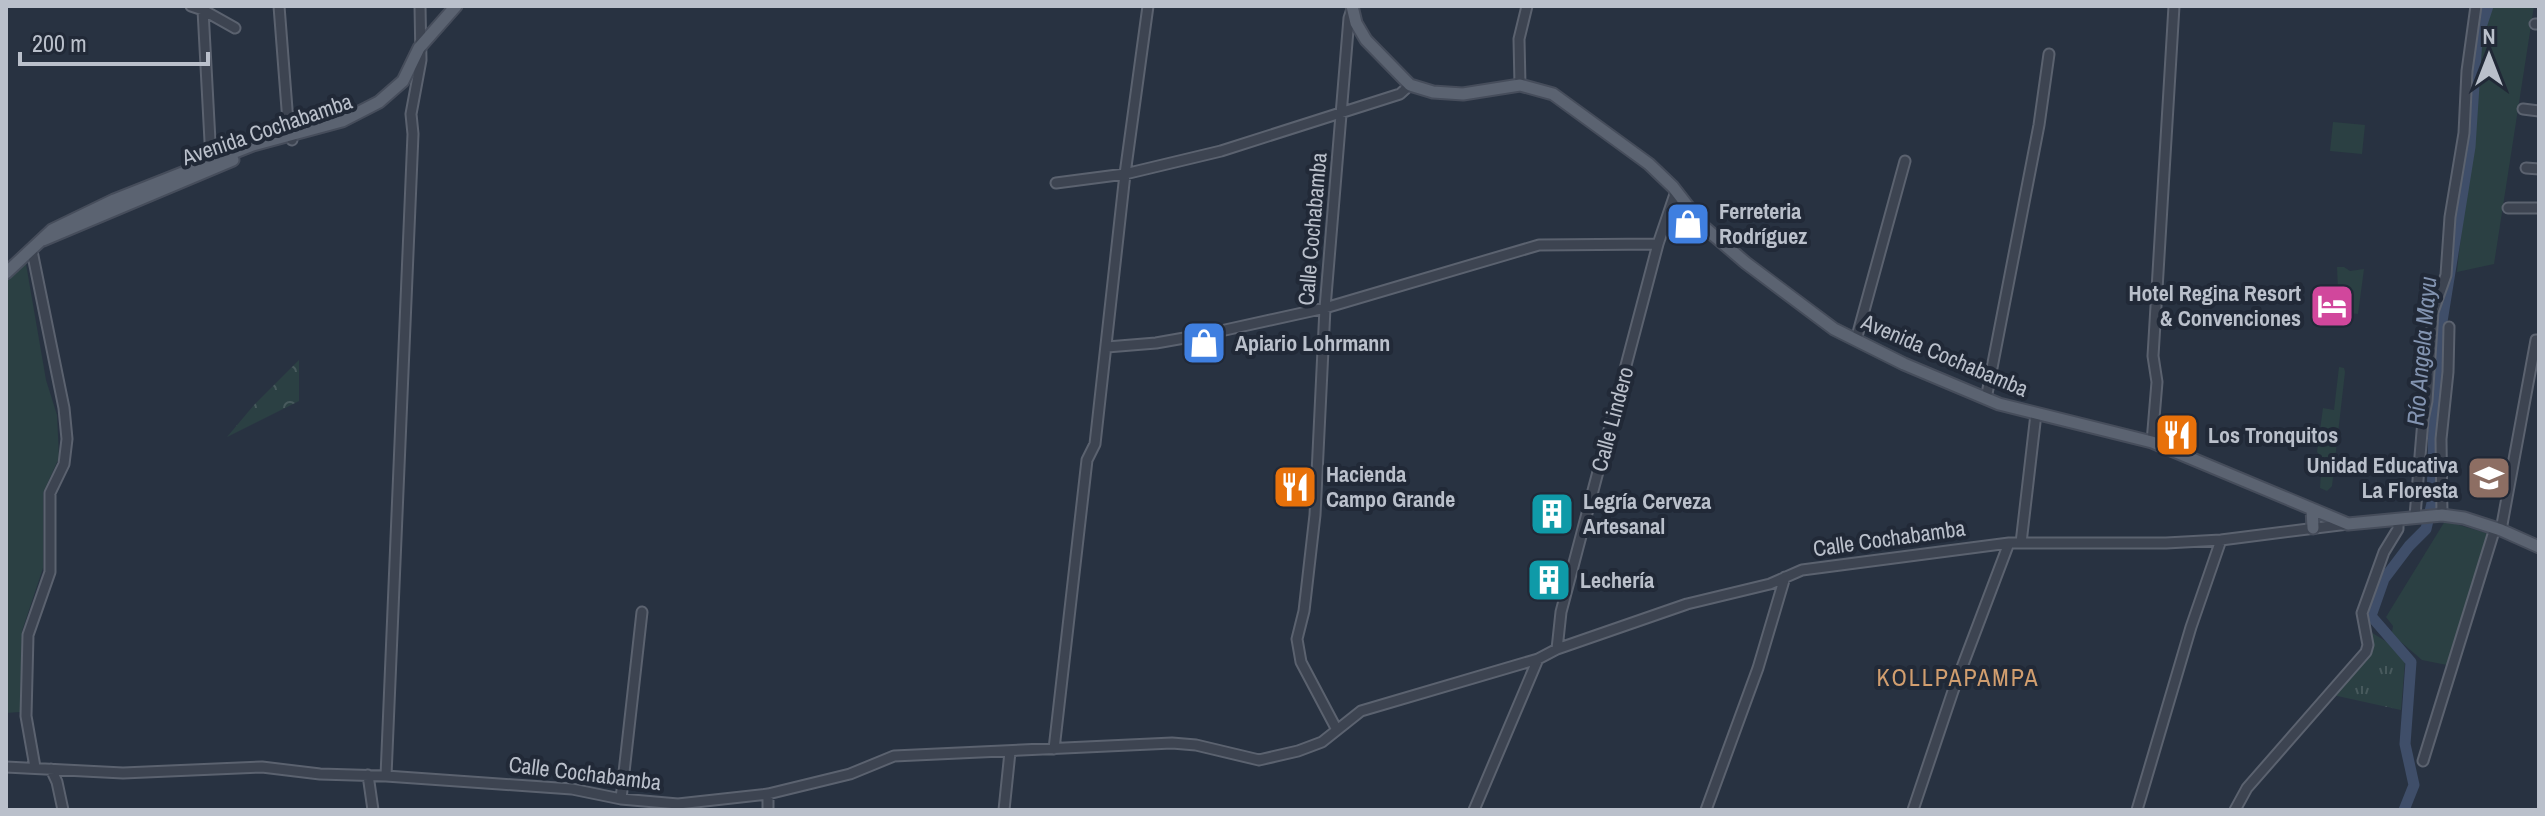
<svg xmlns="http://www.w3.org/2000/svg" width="2545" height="816" font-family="'Archivo Narrow',sans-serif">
	<defs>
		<pattern id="forest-crowns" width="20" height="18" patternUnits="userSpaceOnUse" patternTransform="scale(2)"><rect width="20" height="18" fill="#2b4043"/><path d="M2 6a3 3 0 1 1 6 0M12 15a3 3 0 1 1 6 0" fill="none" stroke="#485a5d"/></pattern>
		<pattern id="park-tufts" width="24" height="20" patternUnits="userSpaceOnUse" patternTransform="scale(2)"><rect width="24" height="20" fill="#2b4043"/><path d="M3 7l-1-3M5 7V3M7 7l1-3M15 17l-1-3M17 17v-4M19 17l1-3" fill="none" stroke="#485a5d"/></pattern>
	</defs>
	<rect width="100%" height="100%" fill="#283241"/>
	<path fill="#2b4043" d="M2492,6h42l-40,258 -37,8c4,-46 13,-91 18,-136 4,-44 1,-88 17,-130z
		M2333,122l32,3 -3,29 -32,-3z
		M26,264l20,116 11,35 2,43 -16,35v75l-21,63 -2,81 -14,1v-434z
		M2337,267h7l6,4 14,-2 -6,45 -26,-3v-11l6,-10z
		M2339,367l5,1 1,4 -13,114 -5,5 -7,-3 2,-31 -5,-5 6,-44 11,2z
		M2445,521l45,13 -43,131 -25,-5 -27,-23 -3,-5 1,-6 -7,-9z"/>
	<path fill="url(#forest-crowns)" d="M299,360v41l-72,36 27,-32z"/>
	<path fill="url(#park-tufts)" d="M2369,631l18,11 18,19 -4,49 -68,-15 36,-41z"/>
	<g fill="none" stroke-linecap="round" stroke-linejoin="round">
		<path stroke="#3f4e69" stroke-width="11" d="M2404,810l10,-25 -9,-41 6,-82 -40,-46 13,-37 25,-33 17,-17 6,-26 2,-83 7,-92 29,-181 7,-108 11,-33"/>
		<g stroke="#5b626f" stroke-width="13">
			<path id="minor" d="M191,6l12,4 8,150 3,7
				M279,6l9,116 4,18
				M203,10l32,18
				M2535,24h4
				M1520,85l-1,-46 8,-33
				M2523,109l16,2
				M2526,168l13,1
				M1056,183l69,-9 96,-23 179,-57 10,-9
				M2508,208h31
				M32,251l32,157 3,31 -3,25 -14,29v79l-22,63 -2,81 9,51
				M1856,340l49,-179
				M1107,347l49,-4 51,-9 118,-26 214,-63 119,-1
				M1986,399l53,-274 10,-71
				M2152,442l5,-60 -4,-26 21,-350
				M2442,515l-1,-76 7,-67 1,-45
				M2415,516l8,-96 4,-19 6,-89 13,-37 4,-58 14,-84 3,-62 9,-65
				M2501,530l35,-190h3
				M2021,543l15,-129
				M1557,649l4,-37 29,-110 68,-258 18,-53
				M1337,730l-36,-68 -4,-23 7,-28 11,-96 10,-207 24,-290 3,-9
				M1054,749l33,-289 8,-16 30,-270 23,-168
				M2423,761l72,-233
				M6,767l117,6 139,-6 58,7 66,2 186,13 49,10 57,5 90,-10 82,-20 44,-18 278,-13 24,2 63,15 39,-9 24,-9 39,-31 177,-52 19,-10 130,-45 83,-20 32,-14 207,-27h157l55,-3 127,-16
				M51,769l6,13 6,28
				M368,775l5,35
				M386,776l27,-642 -2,-20 10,-54 -1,-54
				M768,794v16
				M621,799l21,-187
				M1004,810l6,-58
				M1474,810l64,-151
				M1706,810l52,-142 27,-91
				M1913,810l40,-119 56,-148
				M2137,810l54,-183 30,-87
				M2235,810l12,-22 119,-136 2,-7 -6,-32 22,-61 14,-23v-10"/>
		</g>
		<g stroke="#464d5b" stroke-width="15">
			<path id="major" d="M1352,6l4,17 10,17 44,45 23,7 30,2 57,-9 33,9 96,70 24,23 31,40 42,36 88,66 70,35 95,40 153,38 196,82 94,-9 22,3 37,12 38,17
				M43,240l190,-80
				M6,273l46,-43 62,-30 139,-55 89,-24 37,-19 24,-21 16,-33 37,-42
				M2312,509l1,19"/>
		</g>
		<use href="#minor" stroke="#3d4451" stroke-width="9"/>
		<use href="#major" stroke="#5b6371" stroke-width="11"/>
	</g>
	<defs>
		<g id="shop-square" transform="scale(2.3)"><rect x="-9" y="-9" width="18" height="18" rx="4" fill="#3f7fe0" stroke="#212937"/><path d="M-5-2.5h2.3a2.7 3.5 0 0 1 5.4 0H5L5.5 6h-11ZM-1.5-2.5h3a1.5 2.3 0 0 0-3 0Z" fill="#fff"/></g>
		<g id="hotel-square" transform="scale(2.3)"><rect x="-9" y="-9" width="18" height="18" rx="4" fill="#d1479c" stroke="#212937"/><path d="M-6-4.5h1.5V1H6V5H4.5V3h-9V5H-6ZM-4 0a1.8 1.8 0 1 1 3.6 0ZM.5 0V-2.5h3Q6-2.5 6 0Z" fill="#fff"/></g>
		<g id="restaurant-square" transform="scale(2.3)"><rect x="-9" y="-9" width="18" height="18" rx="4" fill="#e8710a" stroke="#212937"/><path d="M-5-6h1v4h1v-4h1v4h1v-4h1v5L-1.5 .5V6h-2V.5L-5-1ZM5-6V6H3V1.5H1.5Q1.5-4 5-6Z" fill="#fff"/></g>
		<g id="school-square" transform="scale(2.3)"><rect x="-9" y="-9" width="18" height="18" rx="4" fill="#8d6e63" stroke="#212937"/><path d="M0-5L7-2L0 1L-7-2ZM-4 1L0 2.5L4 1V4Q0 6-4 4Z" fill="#fff"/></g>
		<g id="building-square" transform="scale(2.3)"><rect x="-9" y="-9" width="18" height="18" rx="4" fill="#0f9aa8" stroke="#212937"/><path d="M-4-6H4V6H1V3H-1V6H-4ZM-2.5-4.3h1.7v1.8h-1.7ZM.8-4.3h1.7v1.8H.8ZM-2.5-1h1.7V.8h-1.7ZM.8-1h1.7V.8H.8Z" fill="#fff"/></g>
	</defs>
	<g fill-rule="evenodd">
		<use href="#shop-square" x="1688" y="224"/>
		<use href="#hotel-square" x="2332" y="306"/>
		<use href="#shop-square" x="1204" y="343"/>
		<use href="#restaurant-square" x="2177" y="435"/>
		<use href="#school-square" x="2489" y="478"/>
		<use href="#restaurant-square" x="1295" y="487"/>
		<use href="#building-square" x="1552" y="514"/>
		<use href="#building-square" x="1549" y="580"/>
	</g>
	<g text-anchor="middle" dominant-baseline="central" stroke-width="8" stroke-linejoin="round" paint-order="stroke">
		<g font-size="22" fill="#bac0cb" stroke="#212937">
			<text transform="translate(267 129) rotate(-19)">Avenida Cochabamba</text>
			<text transform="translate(1312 229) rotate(-85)">Calle Cochabamba</text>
			<text transform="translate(1945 355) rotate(23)">Avenida Cochabamba</text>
			<text transform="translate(1612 419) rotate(-75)">Calle Lindero</text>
			<text transform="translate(1889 538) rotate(-8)">Calle Cochabamba</text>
			<text transform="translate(585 773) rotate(7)">Calle Cochabamba</text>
		</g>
		<g font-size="22" font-weight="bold" fill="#bac0cb" stroke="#212937" text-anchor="start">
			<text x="1719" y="211">Ferreteria<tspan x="1719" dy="25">Rodríguez</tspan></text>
			<text x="2301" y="293" text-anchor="end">Hotel Regina Resort<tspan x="2301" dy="25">&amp; Convenciones</tspan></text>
			<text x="1235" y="343">Apiario Lohrmann</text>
			<text x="2208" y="435">Los Tronquitos</text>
			<text x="2458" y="465" text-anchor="end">Unidad Educativa<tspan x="2458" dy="25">La Floresta</tspan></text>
			<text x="1326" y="474">Hacienda<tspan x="1326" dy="25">Campo Grande</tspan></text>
			<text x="1583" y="501">Legría Cerveza<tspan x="1583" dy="25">Artesanal</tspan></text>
			<text x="1580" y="580">Lechería</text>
		</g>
		<g font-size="24" font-style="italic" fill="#8394b1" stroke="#212937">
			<text transform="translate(2421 351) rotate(-85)">Río Angela Mayu</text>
		</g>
		<g font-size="24" letter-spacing="2" fill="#d19e6f" stroke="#212937">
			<text x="1958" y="677">KOLLPAPAMPA</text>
		</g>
	</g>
	<rect width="2545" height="816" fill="none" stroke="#bac0cb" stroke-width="16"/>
	<g transform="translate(2489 56)" stroke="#212937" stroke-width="6" paint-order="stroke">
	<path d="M0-6L14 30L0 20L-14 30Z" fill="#bac0cb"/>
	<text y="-12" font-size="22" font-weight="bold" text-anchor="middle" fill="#bac0cb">N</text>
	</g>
	<path d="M20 52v12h188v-12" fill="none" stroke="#bac0cb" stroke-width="4"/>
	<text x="32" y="52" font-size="24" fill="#bac0cb" stroke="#212937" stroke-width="6" paint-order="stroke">200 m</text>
</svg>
